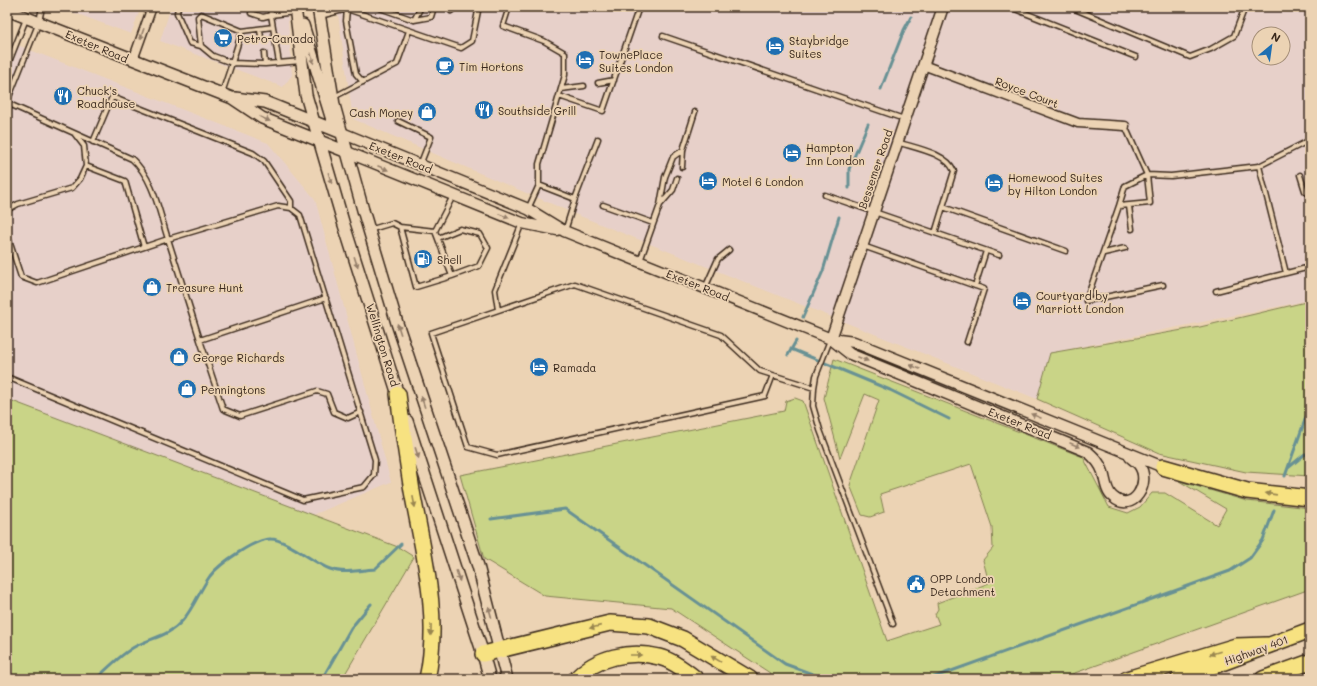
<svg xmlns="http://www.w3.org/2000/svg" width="1317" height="686" font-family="Mali,sans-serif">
	<rect width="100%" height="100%" fill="#ecd3b4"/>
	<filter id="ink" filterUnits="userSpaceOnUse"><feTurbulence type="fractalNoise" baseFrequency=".025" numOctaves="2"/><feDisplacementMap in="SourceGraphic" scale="8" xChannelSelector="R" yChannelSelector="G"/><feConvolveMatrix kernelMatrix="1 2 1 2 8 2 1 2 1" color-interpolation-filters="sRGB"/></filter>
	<g filter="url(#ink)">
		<path fill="#e7d0c9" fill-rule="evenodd" d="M59,7h82l-10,27z
			M171,7h116l5,68 -9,12 -123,-46z
			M337,7h973v293l-260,53 -13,46 -457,-183 -227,-97zM1259,34h24v24h-24z
			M7,41l261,102 47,56 76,283 -78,33 -306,-116z"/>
		<path fill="#c9d487" stroke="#827f52" d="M1310,301v175l-64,-4 -87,-19 -122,-54 13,-46 150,-26z
			M834,359l249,98 26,50 19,6 12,-6 12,-14h13l52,32 9,-16 -47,-28 68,20 63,7v81l-252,90h-279l-108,-71 -126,-12 -61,-37 -24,-84 324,-64 2,-10 9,-3 8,3 84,240 52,-17 -4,-10 3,-5 -1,-6 52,-20 -6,-23 10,-12 -1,-21 -21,-63 -91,30 4,18 -14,5 -8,-2 -12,-30 29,-85 -14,-6 -25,64 -16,-60z
			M7,399l391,148 16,10 -72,122h-335z"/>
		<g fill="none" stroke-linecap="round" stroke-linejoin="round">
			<path stroke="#689194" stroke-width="3" d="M881,89l23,-59 7,-13
				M849,188v-19l19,-45
				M803,317l20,-46 16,-54
				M791,349l99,41 59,29
				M788,355l8,-14
				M1288,468l17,-14 5,2
				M1285,476l25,-70
				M491,519l74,-10 220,155 41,15
				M96,679c12,-11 25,-25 40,-33 17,-9 32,-9 47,-26 11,-13 17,-30 27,-44 9,-12 46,-38 61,-37 15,0 44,25 59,30 13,5 32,1 45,0l26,-25
				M322,679l29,-51 20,-24
				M929,679l301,-108 20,-13 13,-18 11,-30"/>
			<g stroke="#3b2a1e" stroke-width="7">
				<path id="service" d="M178,7l-1,6 13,30 11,3
					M270,7l1,8 24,-3
					M377,7l37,13 17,-3 3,-10
					M509,7l-6,19 41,15 21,12v22l-26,89v21l-11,24
					M1010,7l126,50
					M1070,7l120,50 21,-8 23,-13 11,-29
					M347,9l-1,12 10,53 7,8
					M451,11l5,-4
					M251,13l12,4 8,-2 8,48
					M320,16l27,-7 114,39 11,-7 6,-30 -7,-4
					M414,20l7,-13
					M260,30l1,7
					M242,31l-10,32 33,1 37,-3
					M663,36l241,83
					M264,53l1,11
					M7,67l19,-48
					M598,83l16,-3
					M561,89l23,-3
					M222,93l10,-30 -19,-7 -12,-10 -3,-29 3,-3 41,17 31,-4
					M559,96l44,15 36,-104
					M334,97l63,-33 12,-33
					M7,102l32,-80 3,-15
					M7,103l125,56c22,20 27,53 36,80l110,-33 13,2 9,7 75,245 -1,15 -10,12 -61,13 -296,-123
					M398,121l33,16 -11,28
					M1125,126l22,49 3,28 -31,3 6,-20 22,-11 24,1 88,-10 51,-26
					M93,142l19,-45 141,56 11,8 27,40v7
					M897,142c18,6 50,11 57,29l-19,62
					M86,166l39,15 19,66
					M1259,166l27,107
					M682,167l1,-17 12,-38
					M1300,175l5,16 5,4
					M539,185l36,14 -10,32
					M825,195l174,60
					M575,199l23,-60
					M603,205l50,18
					M660,205l5,-28 8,-20 10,-7
					M1119,206l-33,95 77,-16
					M1129,206l3,23
					M943,207l123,44
					M7,210l11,-6 54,-16 8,-9 6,-13 -2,-20 -10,-13
					M369,230l23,-7 8,4
					M435,231l-35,-4 16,60 36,-11 -17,-45 18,-35
					M7,234l14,43 16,6 131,-44 32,101 126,-42
					M438,238l22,-9 20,5 8,14 -9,18 -27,10
					M863,246l121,43 -17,53
					M1104,253l21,-5
					M640,261l20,-56 13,-15 4,-12
					M975,286l11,-35
					M705,288l13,-29 11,-9
					M1216,291l94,-24
					M498,310l-3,-20 27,-67
					M200,340l23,69 17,7 77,-25 10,3 7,18 14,6 13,-6
					M830,340l-14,36 -2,12 -1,18 7,24 73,194
					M773,375l-8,21 -268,59 -29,-8 -37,-114 144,-49 146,51 39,36 54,17"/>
			</g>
			<g stroke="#3b2a1e" stroke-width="11">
				<path id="minor" d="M133,60l19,-53
					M923,65l155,58 47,3"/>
			</g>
			<g stroke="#3b2a1e" stroke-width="13">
				<path id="tertiary" d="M342,133l186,76 36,22 267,108 23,3 309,125
					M347,152l175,71 35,7
					M831,339l19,15 238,98c7,6 12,11 15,20 2,7 3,20 10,25 20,18 39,-15 26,-32 -2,-3 -7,-6 -9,-8
					M831,339l112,-332"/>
			</g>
			<g stroke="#3b2a1e" stroke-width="14">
				<path id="secondary" d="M295,7l11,88 38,130 56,176
					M318,7l16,98 29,105 34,113 81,243 29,113
					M7,10l225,88 30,20 85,34
					M303,25l29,95
					M235,98l30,4 77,31
					M407,421l76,233 7,25"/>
			</g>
			<g stroke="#3b2a1e" stroke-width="18">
				<path id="motorway" d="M398,394c4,32 9,65 14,97 11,61 29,126 15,188
					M1163,467l84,24 63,7
					M483,654l127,-31 39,3 34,13 67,40
					M576,679c20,-22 54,-29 83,-22 13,3 26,13 37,22
					M1127,679l109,-33 31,-1
					M1179,679l131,-49
					M1263,679l47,-17"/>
			</g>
			<use href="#service" stroke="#ecd3b4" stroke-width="4"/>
			<use href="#minor" stroke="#ecd3b4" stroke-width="8"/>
			<use href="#tertiary" stroke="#ecd3b4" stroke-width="10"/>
			<use href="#secondary" stroke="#ecd3b4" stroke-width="11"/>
			<use href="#motorway" stroke="#f7e281" stroke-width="15"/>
		</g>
		<defs><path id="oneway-solid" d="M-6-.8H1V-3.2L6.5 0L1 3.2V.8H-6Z"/></defs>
		<g fill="#947e69">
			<use href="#oneway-solid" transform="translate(142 34) rotate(109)"/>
			<use href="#oneway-solid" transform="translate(312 58) rotate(74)"/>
			<use href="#oneway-solid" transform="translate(265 119) rotate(24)"/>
			<use href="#oneway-solid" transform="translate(383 168) rotate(22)"/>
			<use href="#oneway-solid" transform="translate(330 178) rotate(73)"/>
			<use href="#oneway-solid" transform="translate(504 216) rotate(21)"/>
			<use href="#oneway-solid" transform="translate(356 262) rotate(72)"/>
			<use href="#oneway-solid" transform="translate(399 329) rotate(-108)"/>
			<use href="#oneway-solid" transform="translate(863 359) rotate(22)"/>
			<use href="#oneway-solid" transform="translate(915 367) rotate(-158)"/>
			<use href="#oneway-solid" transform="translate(423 402) rotate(-108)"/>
			<use href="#oneway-solid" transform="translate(1036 416) rotate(-158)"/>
			<use href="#oneway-solid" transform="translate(1075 445) rotate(23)"/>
			<use href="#oneway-solid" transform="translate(417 453) rotate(72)"/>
			<use href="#oneway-solid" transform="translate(458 576) rotate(72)"/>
			<use href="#oneway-solid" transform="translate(490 612) rotate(-105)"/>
		</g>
		<g fill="#998650">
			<use href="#oneway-solid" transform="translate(1271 494) rotate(-172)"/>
			<use href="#oneway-solid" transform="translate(414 502) rotate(79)"/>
			<use href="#oneway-solid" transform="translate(595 627) rotate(167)"/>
			<use href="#oneway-solid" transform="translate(431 630) rotate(91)"/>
			<use href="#oneway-solid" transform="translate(1215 653) rotate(163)"/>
			<use href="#oneway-solid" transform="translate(636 655)"/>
			<use href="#oneway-solid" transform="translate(716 659) rotate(-149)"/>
		</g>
	</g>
	<defs>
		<g id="supermarket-disc" transform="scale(1)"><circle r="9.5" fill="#1f6fb2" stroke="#ecd3b4"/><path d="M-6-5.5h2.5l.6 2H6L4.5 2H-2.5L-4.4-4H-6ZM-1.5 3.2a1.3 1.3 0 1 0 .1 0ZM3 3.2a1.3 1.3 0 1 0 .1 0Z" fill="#fff"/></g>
		<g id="hotel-disc" transform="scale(1)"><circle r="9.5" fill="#1f6fb2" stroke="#ecd3b4"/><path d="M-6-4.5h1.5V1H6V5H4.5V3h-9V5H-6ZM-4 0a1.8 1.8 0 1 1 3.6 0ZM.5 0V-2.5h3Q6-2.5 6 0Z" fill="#fff"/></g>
		<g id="cafe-disc" transform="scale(1)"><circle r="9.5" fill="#1f6fb2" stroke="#ecd3b4"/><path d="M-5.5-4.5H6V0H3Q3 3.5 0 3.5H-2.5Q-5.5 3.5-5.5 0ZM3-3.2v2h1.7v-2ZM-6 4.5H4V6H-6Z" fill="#fff"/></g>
		<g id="restaurant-disc" transform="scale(1)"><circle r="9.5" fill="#1f6fb2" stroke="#ecd3b4"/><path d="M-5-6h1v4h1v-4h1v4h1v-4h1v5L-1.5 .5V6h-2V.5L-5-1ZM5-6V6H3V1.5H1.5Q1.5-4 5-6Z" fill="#fff"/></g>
		<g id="shop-disc" transform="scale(1)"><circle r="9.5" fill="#1f6fb2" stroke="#ecd3b4"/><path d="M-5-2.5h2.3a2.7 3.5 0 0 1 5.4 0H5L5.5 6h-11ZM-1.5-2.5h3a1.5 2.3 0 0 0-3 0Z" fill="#fff"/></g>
		<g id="fuel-disc" transform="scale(1)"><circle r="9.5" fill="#1f6fb2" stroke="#ecd3b4"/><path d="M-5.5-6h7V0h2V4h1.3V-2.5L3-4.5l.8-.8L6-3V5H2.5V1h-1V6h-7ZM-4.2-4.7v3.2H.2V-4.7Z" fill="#fff"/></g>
		<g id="civic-disc" transform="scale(1)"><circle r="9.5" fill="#1f6fb2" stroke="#ecd3b4"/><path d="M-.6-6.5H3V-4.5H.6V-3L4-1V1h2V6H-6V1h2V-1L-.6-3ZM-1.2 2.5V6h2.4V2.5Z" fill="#fff"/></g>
	</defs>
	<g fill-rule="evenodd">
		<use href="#supermarket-disc" x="223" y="38"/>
		<use href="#hotel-disc" x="775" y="46"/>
		<use href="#hotel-disc" x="585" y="60"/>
		<use href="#cafe-disc" x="445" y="66"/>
		<use href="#restaurant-disc" x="63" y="96"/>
		<use href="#restaurant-disc" x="484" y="110"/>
		<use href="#shop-disc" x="427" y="112"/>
		<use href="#hotel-disc" x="792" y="153"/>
		<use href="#hotel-disc" x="708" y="181"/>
		<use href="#hotel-disc" x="994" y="183"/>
		<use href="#fuel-disc" x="423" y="259"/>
		<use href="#shop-disc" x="152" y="287"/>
		<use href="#hotel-disc" x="1022" y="301"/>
		<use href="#shop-disc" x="179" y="357"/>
		<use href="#hotel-disc" x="539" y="367"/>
		<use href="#shop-disc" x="187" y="389"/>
		<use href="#civic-disc" x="916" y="584"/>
	</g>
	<g text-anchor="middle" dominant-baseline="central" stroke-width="3.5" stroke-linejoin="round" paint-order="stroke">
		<g font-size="11" fill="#3b2a1e" stroke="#ecd3b4" text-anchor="start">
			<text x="237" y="38">Petro-Canada</text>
			<text x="789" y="40">Staybridge<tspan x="789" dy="13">Suites</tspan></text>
			<text x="599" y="54">TownePlace<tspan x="599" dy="13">Suites London</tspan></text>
			<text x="459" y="66">Tim Hortons</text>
			<text x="77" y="90">Chuck's<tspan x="77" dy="13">Roadhouse</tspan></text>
			<text x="498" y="110">Southside Grill</text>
			<text x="413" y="112" text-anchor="end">Cash Money</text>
			<text x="806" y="147">Hampton<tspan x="806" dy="13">Inn London</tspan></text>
			<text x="1008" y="177">Homewood Suites<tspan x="1008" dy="13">by Hilton London</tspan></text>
			<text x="722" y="181">Motel 6 London</text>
			<text x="437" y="259">Shell</text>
			<text x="166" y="287">Treasure Hunt</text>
			<text x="1036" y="295">Courtyard by<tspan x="1036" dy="13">Marriott London</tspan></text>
			<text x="193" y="357">George Richards</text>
			<text x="553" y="367">Ramada</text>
			<text x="201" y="389">Penningtons</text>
			<text x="930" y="578">OPP London<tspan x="930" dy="13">Detachment</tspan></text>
		</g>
		<g font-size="11" fill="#3b2a1e" stroke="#ecd3b4">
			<text transform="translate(97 46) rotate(23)">Exeter Road</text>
			<text transform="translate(1027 92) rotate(21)">Royce Court</text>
			<text transform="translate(401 157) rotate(22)">Exeter Road</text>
			<text transform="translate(875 169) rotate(-71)">Bessemer Road</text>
			<text transform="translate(698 285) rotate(22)">Exeter Road</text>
			<text transform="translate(383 345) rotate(73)">Wellington Road</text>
			<text transform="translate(1020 423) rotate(22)">Exeter Road</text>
			<text transform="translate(1256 650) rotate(-20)">Highway 401</text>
		</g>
	</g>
	<rect width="1317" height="686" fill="none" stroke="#ecd3b4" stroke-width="24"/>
	<rect x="12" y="12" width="1293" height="662" fill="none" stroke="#3b2a1e" stroke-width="1.5" filter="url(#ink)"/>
	<g transform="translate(1271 46) rotate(29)"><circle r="19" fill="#ecd3b4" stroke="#a58f78"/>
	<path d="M0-3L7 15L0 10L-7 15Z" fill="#1f6fb2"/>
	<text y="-6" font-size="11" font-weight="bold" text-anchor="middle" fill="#3b2a1e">N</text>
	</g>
</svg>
